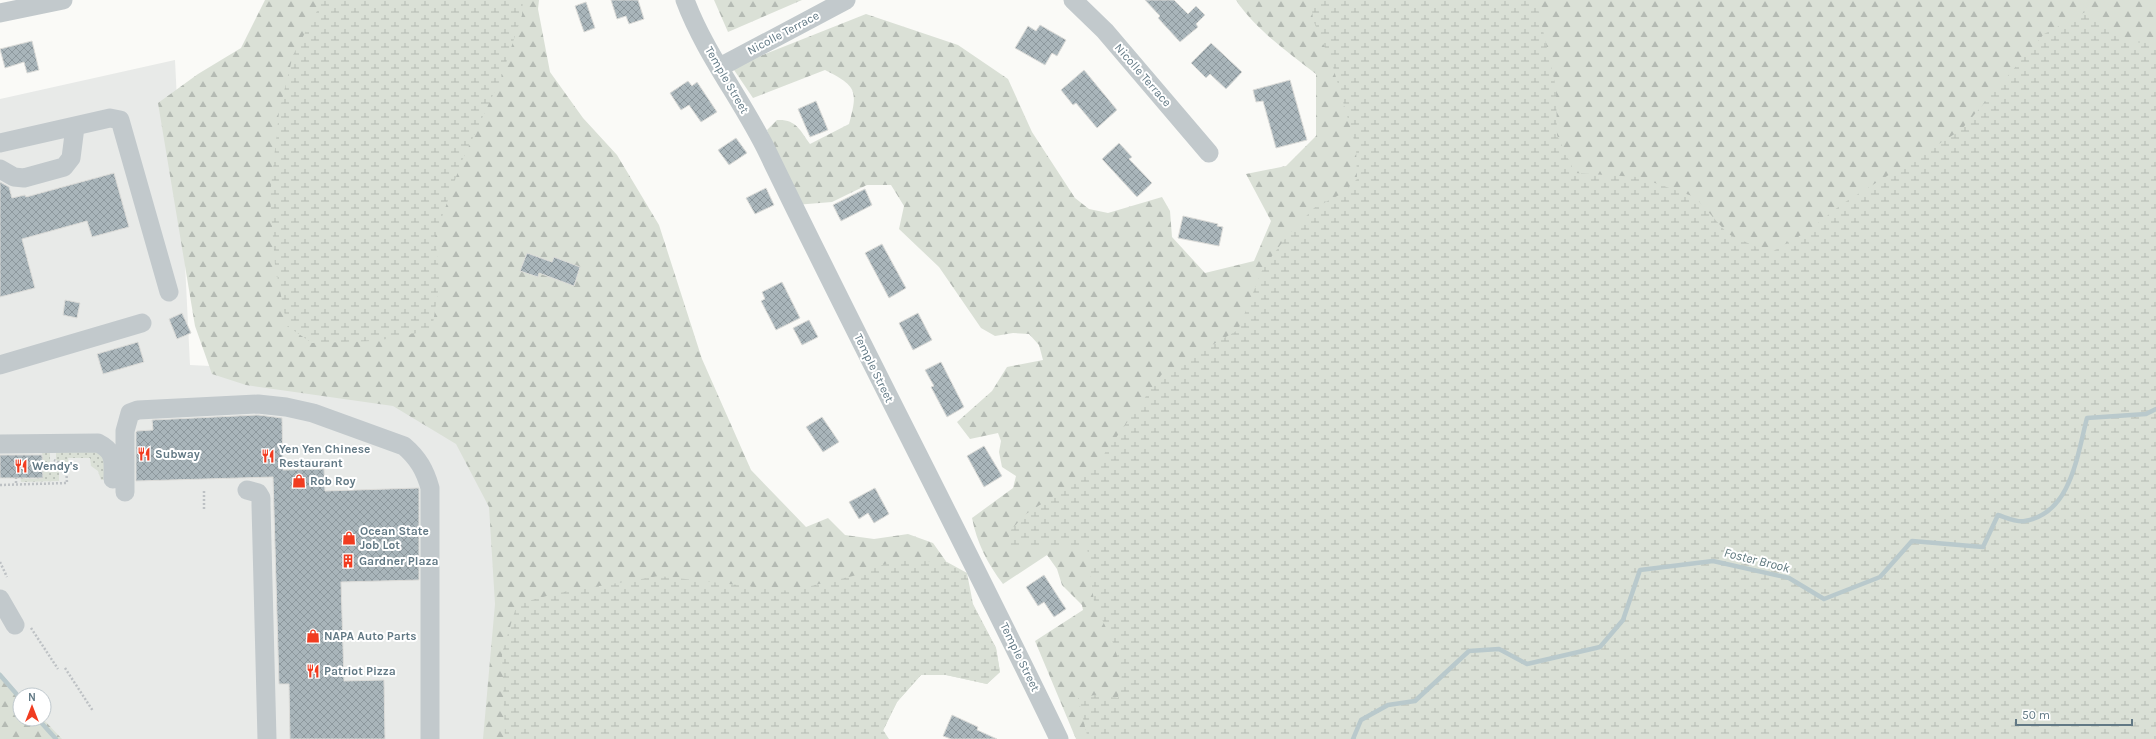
<svg xmlns="http://www.w3.org/2000/svg" width="2156" height="739" font-family="Karla,sans-serif">
	<defs>
		<pattern id="grass-dots" width="8" height="8" patternUnits="userSpaceOnUse"><rect width="8" height="8" fill="#dae0d6"/><path d="M2 2h.1M6 6h.1" fill="none" stroke="#b4bab3" stroke-width="1.8" stroke-linecap="round"/></pattern>
		<pattern id="forest-firs" width="22" height="20" patternUnits="userSpaceOnUse"><rect width="22" height="20" fill="#dae0d6"/><path d="M5 1l3.5 6h-7zM16 11l3.5 6h-7z" fill="#b4bab3"/></pattern>
		<pattern id="wetland-marsh" width="20" height="14" patternUnits="userSpaceOnUse"><rect width="20" height="14" fill="#dae0d6"/><path d="M1 5h8M5 5V1M11 12h8M15 12V8" fill="none" stroke="#b4bab3"/></pattern>
		<pattern id="building-cross-hatch" width="8" height="8" patternUnits="userSpaceOnUse"><rect width="8" height="8" fill="#a9b5ba"/><path d="M0 0l8 8M0 8l8-8" fill="none" stroke="#8d989d"/></pattern>
	</defs>
	<rect width="100%" height="100%" fill="#fafaf7"/>
	<path fill="#e8eae8" fill-rule="evenodd" d="M175,60l15,305 301,15 19,359h-510v-640zM20,695h24v24h-24z"/>
	<path fill="url(#grass-dots)" d="M100,445l12,34 -11,1 -3,-9 -7,-5 -1,-8h-22l1,8 -13,-6v-14z
		M42,450h8v12l9,4v15l-38,1 -1,-7h4l1,4 18,-1z"/>
	<path fill="url(#forest-firs)" d="M265,0h274l-1,9 12,63 33,46 34,37 42,70 43,134 49,111 55,57 22,-9 17,17 29,4 34,-5 25,9 27,38 36,67 4,24 -13,12 -41,-9h-25l-24,27 -18,37h-396l12,-135 -6,-97 -33,-63 -63,-38 -147,-21 -34,-11 -17,-48 -37,-223 40,-29 43,-26z
		M714,0h88l-74,32z
		M1236,0h920v739h-1080l-41,-98 48,-31 -1,-5 -20,-20 -5,-16 -10,-14 -44,29c-16,-21 -26,-41 -31,-66l41,-30 3,-12 -14,-9 -3,-15 2,-11 -3,-8 -28,6 -13,-17 35,-31 15,-24 36,-7 -4,-15 -10,-11 -16,-1 -18,3 -14,-8 -42,-61 -40,-38 5,-23 -13,-21h-24l-35,17 -37,3 -28,-75 10,-10c19,-1 23,10 33,24l39,-20c9,-33 8,-38 -24,-54l-72,28 -21,-31 134,-53 92,31 50,34 24,53 43,66 14,11 19,4 54,-16 8,14 2,26 33,36 49,-12 17,-40 -25,-47 40,-8 30,-30v-62c-28,-22 -60,-44 -80,-74z
		M0,672l20,23v24h23l19,20h-62z"/>
	<path fill="url(#wetland-marsh)" d="M323,0h200l-1,15 -21,63 -40,85 -26,74 5,41 -8,52 -56,11 -64,2 -25,-17 -12,-61 -5,-69 9,-84 14,-57z
		M1311,0h223l4,8 18,80 1,47 18,38 63,4 57,20 33,37 42,19 38,-22 34,-27 119,-74 83,-96 41,-22 45,30 26,1v696h-1068l-10,-41 17,-3 23,3 4,-24 -8,-29 -20,-43 -7,-55h-78v-15l17,-18 66,-43 70,-97 76,-44 25,-62 24,-32 27,-28 29,-15 14,-14 -1,-32 -23,-80 -20,-47z
		M895,560l52,2 20,11 6,31 23,44 4,24 -13,12 -41,-9h-25l-24,27 -14,28 6,9h-384l-3,-86 15,-49 41,-11 101,-17 131,15 67,-16z"/>
	<g fill="none" stroke-linecap="round" stroke-linejoin="round">
		<path stroke="#b9c9cc" stroke-width="4.5" d="M0,675l20,23
			M38,719l18,20
			M1353,739l8,-19 27,-15 27,-4 54,-50 30,-2 28,15 73,-17 23,-27 17,-50 73,-9 76,17 35,21 56,-22 32,-36 71,6 15,-32c7,2 19,8 27,6 46,-8 52,-65 62,-103l59,-4 10,-5"/>
	</g>
	<path fill="url(#building-cross-hatch)" stroke="#dcdcd9" d="M611,0h27l6,19 -15,5 -3,-8 -9,3z
		M1145,0h29l14,14 8,-8 9,9 -9,9 2,3 -18,15 -22,-24 2,-2z
		M586,2l9,26 -11,4 -9,-26z
		M1040,25l26,15 -9,16 -5,-3 -7,12 -30,-17 13,-22 8,5z
		M32,41l7,29 -12,3 -3,-11 -19,6 -5,-19z
		M1211,43l31,29 -16,17 -16,-15 -4,4 -15,-15z
		M1084,70l33,40 -20,18 -21,-25 -3,2 -12,-15z
		M1290,80l17,60 -31,8 -13,-47 -7,1 -3,-12z
		M688,81l4,5 5,-4 20,30 -16,10 -12,-17 -8,5 -11,-17z
		M816,101l12,29 -18,7 -12,-28z
		M736,138l11,15 -18,12 -11,-15z
		M1119,143l13,14 -3,2 23,24 -15,14 -35,-38z
		M114,173l15,54 -37,10 -5,-16 -65,18 13,49 -35,9v-115l9,5 3,11 13,-3 1,2z
		M766,188l8,17 -19,9 -9,-16z
		M865,189l7,16 -31,16 -8,-16z
		M1183,216l35,8 -1,2 6,1 -4,19 -41,-8z
		M882,244l24,44 -17,10 -24,-45z
		M527,253l25,9 2,-5 26,10 -6,19 -35,-13 -1,4 -18,-6z
		M782,282l18,36 -24,12 -15,-29 4,-2 -3,-7z
		M65,300l15,3 -3,15 -14,-3z
		M182,313l9,20 -14,6 -8,-20z
		M918,313l14,27 -19,10 -14,-27z
		M809,320l9,17 -16,8 -9,-17z
		M138,342l6,20 -41,12 -6,-20z
		M941,362l23,45 -17,10 -16,-30 3,-1 -9,-16z
		M258,415l24,3 1,52 41,-1 1,22 94,-3v92l-78,2 3,99 40,-1 1,59h-95l-1,-55h-10l-6,-207 -137,4v-49l1,-1 16,-1 -1,-10z
		M822,417l17,25 -16,10 -17,-25z
		M984,446l18,30 -18,11 -17,-31z
		M0,455h42l1,23h-43z
		M875,488l14,26 -15,9 -6,-10 -9,6 -10,-17z
		M1044,575l22,34 -12,8 -10,-15 -6,4 -12,-19z
		M952,715l26,12 -1,3 20,9h-46l-8,-3z"/>
	<g fill="none" stroke-linecap="round" stroke-linejoin="round">
		<path stroke="#bdc1c4" stroke-width="2.5" stroke-dasharray="2 2" stroke-linecap="butt" d="M16,477v7
			M0,485l67,-2 -1,-17 -12,-6
			M204,491v19
			M0,562l7,15
			M31,628l27,41
			M65,668l28,43"/>
		<path stroke="#c2c9cc" stroke-width="19" d="M685,0c20,54 58,101 83,153 95,197 197,390 291,586
			M1073,0l32,31 104,122
			M0,13l63,-13
			M720,67l126,-67
			M0,143l110,-25 10,2 49,172
			M0,169l14,8 10,1 40,-11 7,-9 4,-31
			M0,365l142,-42
			M0,444l98,-1c18,9 15,18 15,36
			M247,490l11,3 3,5v7l6,234
			M125,492v-61l5,-18 8,-3 120,-6 28,3 27,6 91,33c14,12 21,24 26,42v251
			M0,599l15,26"/>
	</g>
	<defs>
		<g id="restaurant-bare" transform="scale(1.08)"><path d="M-5-6h1v4h1v-4h1v4h1v-4h1v5L-1.5 .5V6h-2V.5L-5-1ZM5-6V6H3V1.5H1.5Q1.5-4 5-6Z" fill="#f13c20" stroke="#fff" stroke-width="2.5" paint-order="stroke"/></g>
		<g id="shop-bare" transform="scale(1.08)"><path d="M-5-2.5h2.3a2.7 3.5 0 0 1 5.4 0H5L5.5 6h-11ZM-1.5-2.5h3a1.5 2.3 0 0 0-3 0Z" fill="#f13c20" stroke="#fff" stroke-width="2.5" paint-order="stroke"/></g>
		<g id="building-bare" transform="scale(1.08)"><path d="M-4-6H4V6H1V3H-1V6H-4ZM-2.5-4.3h1.7v1.8h-1.7ZM.8-4.3h1.7v1.8H.8ZM-2.5-1h1.7V.8h-1.7ZM.8-1h1.7V.8H.8Z" fill="#f13c20" stroke="#fff" stroke-width="2.5" paint-order="stroke"/></g>
	</defs>
	<g fill-rule="evenodd">
		<use href="#restaurant-bare" x="144" y="454"/>
		<use href="#restaurant-bare" x="268" y="456"/>
		<use href="#restaurant-bare" x="21" y="466"/>
		<use href="#shop-bare" x="299" y="481"/>
		<use href="#shop-bare" x="349" y="538"/>
		<use href="#building-bare" x="348" y="561"/>
		<use href="#shop-bare" x="313" y="636"/>
		<use href="#restaurant-bare" x="313" y="671"/>
	</g>
	<g text-anchor="middle" dominant-baseline="central" stroke-width="4" stroke-linejoin="round" paint-order="stroke">
		<g font-size="12" fill="#627985" stroke="#fff">
			<text transform="translate(783 33) rotate(-28)">Nicolle Terrace</text>
			<text transform="translate(1143 75) rotate(49)">Nicolle Terrace</text>
			<text transform="translate(727 80) rotate(60)">Temple Street</text>
			<text transform="translate(874 368) rotate(64)">Temple Street</text>
			<text transform="translate(1020 657) rotate(64)">Temple Street</text>
		</g>
		<g font-size="12" font-weight="bold" fill="#627985" stroke="#fff" text-anchor="start">
			<text x="279" y="449">Yen Yen Chinese<tspan x="279" dy="14">Restaurant</tspan></text>
			<text x="155" y="454">Subway</text>
			<text x="32" y="466">Wendy's</text>
			<text x="310" y="481">Rob Roy</text>
			<text x="360" y="531">Ocean State<tspan x="360" dy="14">Job Lot</tspan></text>
			<text x="359" y="561">Gardner Plaza</text>
			<text x="324" y="636">NAPA Auto Parts</text>
			<text x="324" y="671">Patriot Pizza</text>
		</g>
		<g font-size="13" font-style="italic" fill="#5e787e" stroke="#fff">
			<text transform="translate(1757 560) rotate(14)">Foster Brook</text>
		</g>
	</g>
	<g transform="translate(32 707)"><circle r="19" fill="#ffffff" stroke="#c0c9ce"/>
	<path d="M0-3L7 15L0 10L-7 15Z" fill="#f13c20"/>
	<text y="-6" font-size="11" font-weight="bold" text-anchor="middle" fill="#627985">N</text>
	</g>
	<path d="M2016 719v6h116v-6" fill="none" stroke="#627985" stroke-width="2"/>
	<text x="2022" y="719" font-size="12" fill="#627985" stroke="#ffffff" stroke-width="3" paint-order="stroke">50 m</text>
</svg>
